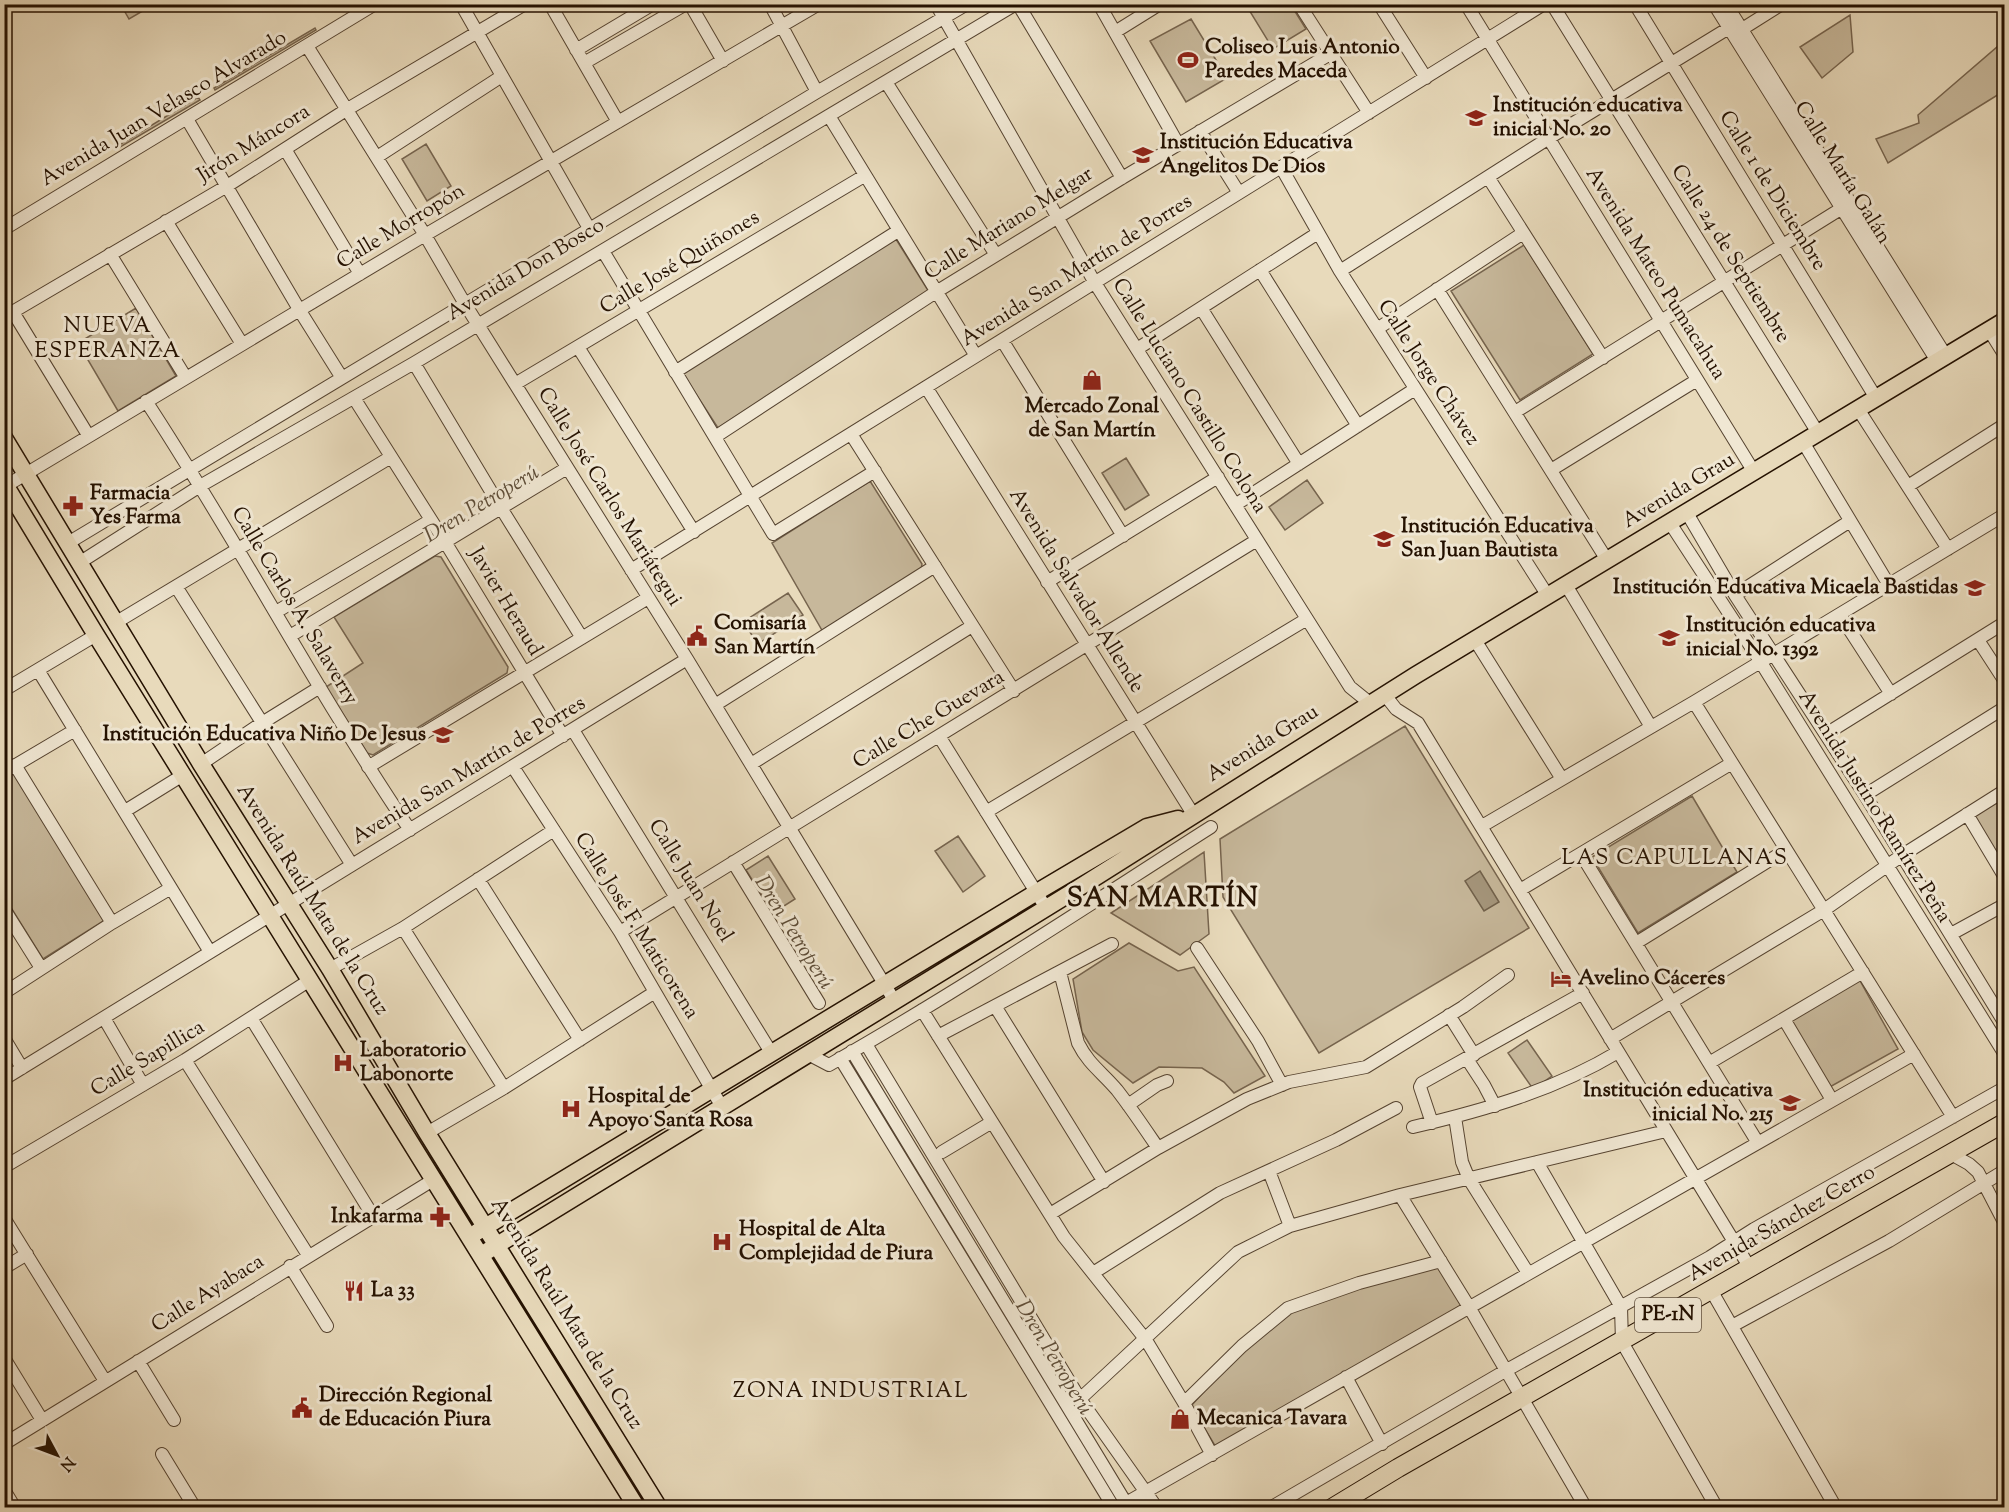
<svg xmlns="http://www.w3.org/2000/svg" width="2009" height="1512" font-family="'Sorts Mill Goudy',serif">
	<rect width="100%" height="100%" fill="#e8dabb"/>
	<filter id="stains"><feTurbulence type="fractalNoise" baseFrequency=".00333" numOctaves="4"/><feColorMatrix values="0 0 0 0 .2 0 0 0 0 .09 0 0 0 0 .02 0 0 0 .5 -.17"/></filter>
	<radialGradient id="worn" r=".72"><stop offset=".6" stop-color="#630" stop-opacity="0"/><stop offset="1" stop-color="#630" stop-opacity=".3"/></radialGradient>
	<path fill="#c7b89b" stroke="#76644e" stroke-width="1.5" d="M121,5h32l-24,14z
		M1246,5h45l15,24 -33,20z
		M1850,15l3,37 -31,26 -22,-31z
		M1191,19l36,59 -41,24 -36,-61z
		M315,28l1,2 -101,60 -1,-2z
		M2004,41v50l-116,72 -12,-24 43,-16 -1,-8z
		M198,97l2,3 -85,50 -1,-2z
		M426,144l25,42 -24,15 -25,-42z
		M894,236l35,56 -211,136 -37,-57z
		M1524,245l69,109 -73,46 -69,-109z
		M136,308l40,68 -58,35 -40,-68z
		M1126,458l23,37 -24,15 -23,-37z
		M1307,480l16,23 -38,27 -16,-23z
		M870,481l52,83 -1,6 -98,62 -51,-89z
		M435,556l6,1 67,110 -1,6 -134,82 -6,-2 -41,-66 37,-24 -29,-46z
		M788,593l15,22 -45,29 -15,-22z
		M1405,726l124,202 -210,125 -96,-156 -3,-58z
		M14,773l91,147 -62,39 -38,-61v-120z
		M1692,796l45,76 -99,61 -46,-76z
		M2004,798v70l-31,-51z
		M958,836l27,40 -22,16 -28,-41z
		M1204,852l5,82 -29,21 -69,-42z
		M768,856l27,43 -22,14 -27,-43z
		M1129,943l49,28 16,-4 71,109 -31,17 -10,-11 -22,-14 -43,-1 -26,16 -40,-33 -11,-18 -9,-53z
		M1859,979l39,70 -70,39 -41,-68z
		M1527,1040l25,36 -19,13 -25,-36z
		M1439,1266l23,39 -245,144 -26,-43 59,-65 52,-36z"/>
	<path fill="#a5967c" stroke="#71614b" stroke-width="1.5" d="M1480,871l19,31 -15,9 -19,-30z"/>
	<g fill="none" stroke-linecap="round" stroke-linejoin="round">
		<g stroke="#554330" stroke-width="14">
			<path id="minor" d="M461,4l129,226
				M550,4l68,118
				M690,4l33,57
				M770,4l47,88
				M936,4l159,279 255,404 21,17
				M1018,4l104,174
				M1099,4l79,140
				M1299,4l70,109
				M1379,4l47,74
				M1466,4l288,468
				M1552,4l266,429
				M1635,4l241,394
				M1714,4l223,357
				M1726,4l220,352
				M1747,26l35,-22
				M1115,32l45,-28
				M307,46l118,189 40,69 222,355 207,341
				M576,50l77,-46
				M584,63l102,-59
				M886,82l110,173
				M829,116l147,240
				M187,119l113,192 42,67
				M1200,131l39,62
				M285,149l75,125
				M377,157l125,-81
				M1281,167l59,104 208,325
				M1488,177l115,181
				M166,221l76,123
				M4,229l371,-225
				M603,251l170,283 102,-63
				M110,254l76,124
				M1260,270l98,156
				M1340,271l209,-133 188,-115
				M1437,289l170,271
				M1201,308l98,156
				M13,312l75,123
				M4,317l223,-131 119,-76 179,-106
				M1377,329l146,-96
				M1989,330l15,24
				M1002,340l121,196
				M578,347l116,185
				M1137,349l181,-116
				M414,363l87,145 81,130
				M675,372l223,-141
				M515,384l349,-208
				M926,387l267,427
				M354,398l93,147 116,191
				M146,401c92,140 170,290 264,429
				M1858,409l90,140
				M1515,412l332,-207
				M851,434l163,257
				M715,437l221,-145 186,-114 208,-124
				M1803,442l86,143
				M1551,470l146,-90
				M1908,486l96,-61
				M4,487l421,-252 394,-231
				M1235,505l180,-116
				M1687,513l48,82 130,200 139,227
				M1670,523l90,138 244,392
				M68,543l749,-451 150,-88
				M79,563l121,-77 214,-123 602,-359
				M631,570l913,-566
				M1047,582l171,-105
				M1566,585l85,142
				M177,588l175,277
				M1735,595l115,-74
				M276,612l155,-92
				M1840,615l51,79
				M115,623l276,-166
				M290,636l277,-168
				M1475,640l87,139
				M1978,640l26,40
				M38,670l172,282
				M4,690l92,-55
				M1385,695l11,14 22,14 332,545
				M1694,702l259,415
				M715,705l220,-139
				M573,730l199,324
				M1826,734l178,-111
				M939,736l107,172
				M201,764l61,-41 58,-36
				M751,764l221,-138
				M15,765l97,158
				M368,767l280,-169
				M513,767l107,165 102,175
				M4,772l71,-42
				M1865,795l139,-87
				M125,811l58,-36
				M986,812l321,-193
				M1967,814l37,62
				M1482,826l212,-124 310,-187
				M1581,854l177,289
				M733,862l86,141
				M478,879l102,161
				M1520,890l212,-127
				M4,909l37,59
				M403,928l101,160
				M620,932l637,-392
				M1951,934l53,-29
				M1636,943l150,-93
				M1197,948l61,93 24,44
				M330,969l73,-41 151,-98
				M1060,972l18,71c11,22 24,29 39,47 14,18 28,39 41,58
				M4,993l108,-70 59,-35
				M995,1006l109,176
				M922,1010l142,227 82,103 38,63 28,52
				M1449,1015l25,40
				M104,1018l39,67
				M251,1018l122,198
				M1784,1019l48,81
				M938,1036l174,-92
				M4,1038l18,30
				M1610,1039l214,-129 77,-54 103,-65
				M866,1044l214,355 77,109
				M852,1051l277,457
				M808,1054l21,11c130,-74 255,-157 382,-238
				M840,1058l274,450
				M1467,1059l17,26 11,21
				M185,1060l123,195
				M1709,1063l154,-91
				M4,1079l683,-420
				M1128,1105l29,-20 10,-4
				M1455,1117l7,45 7,17 59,94
				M1432,1123l-12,-36 2,-4 161,-90
				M1413,1127c72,-17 142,-37 205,-75
				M427,1133l77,-45 151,-96
				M942,1152l50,-30
				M1951,1154l18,10 9,8 26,50
				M1537,1162l84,145 1,35 95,166
				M4,1167l181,-107 125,-80
				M1269,1171l21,55
				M1400,1195l69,112 117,201
				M1050,1214l108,-66 89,-49 42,-17 77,-15 97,-60 45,-32
				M4,1218l101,163
				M290,1266l37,60
				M4,1268l23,-14
				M1093,1273l127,-80 116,-53 60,-32
				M1711,1290l125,218
				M1732,1326l157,-85 115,-70
				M4,1358l38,62
				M138,1361l36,59
				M1346,1377l36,67
				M1080,1399l158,-147 52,-26 110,-31 266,-64
				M1184,1403l58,-57 46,-38 71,-25 82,-22
				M4,1444l429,-264
				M162,1454l33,54
				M4,1490l11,18
				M1126,1503l788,-449
				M1270,1508l235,-137 205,-114 44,-28 250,-141"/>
		</g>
		<g stroke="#241101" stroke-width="19">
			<path id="major" d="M4,438l197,326 129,205 97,164 232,375
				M4,483l92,152 541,873
				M477,1232l560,-340 110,-65 31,-8
				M481,1255l588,-361 347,-219 588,-354"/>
		</g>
		<g stroke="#241101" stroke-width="20">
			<path id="highway" d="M1332,1508l66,-40 606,-345"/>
		</g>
		<use href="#minor" stroke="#f0e7d3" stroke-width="12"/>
		<use href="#major" stroke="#e8dabb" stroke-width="16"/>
		<use href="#highway" stroke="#e8dabb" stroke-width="18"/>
	</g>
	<defs>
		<g id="stadium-bare" transform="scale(1.62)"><path d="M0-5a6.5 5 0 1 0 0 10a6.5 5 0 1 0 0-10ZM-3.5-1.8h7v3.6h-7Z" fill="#8f2418" stroke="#f0e7d3" stroke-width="2.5" paint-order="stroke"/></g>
		<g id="school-bare" transform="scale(1.62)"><path d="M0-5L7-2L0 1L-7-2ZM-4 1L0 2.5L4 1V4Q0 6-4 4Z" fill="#8f2418" stroke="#f0e7d3" stroke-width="2.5" paint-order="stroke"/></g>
		<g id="shop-bare" transform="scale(1.62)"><path d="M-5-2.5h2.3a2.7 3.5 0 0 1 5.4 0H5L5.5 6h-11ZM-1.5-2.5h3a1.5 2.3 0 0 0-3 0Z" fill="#8f2418" stroke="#f0e7d3" stroke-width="2.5" paint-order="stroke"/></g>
		<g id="pharmacy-bare" transform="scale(1.62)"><path d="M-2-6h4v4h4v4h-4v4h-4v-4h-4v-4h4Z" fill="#8f2418" stroke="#f0e7d3" stroke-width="2.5" paint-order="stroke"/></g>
		<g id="civic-bare" transform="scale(1.62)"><path d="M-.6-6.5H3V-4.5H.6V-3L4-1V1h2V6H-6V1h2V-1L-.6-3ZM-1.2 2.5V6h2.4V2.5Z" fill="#8f2418" stroke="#f0e7d3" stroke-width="2.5" paint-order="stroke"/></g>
		<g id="hotel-bare" transform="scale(1.62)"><path d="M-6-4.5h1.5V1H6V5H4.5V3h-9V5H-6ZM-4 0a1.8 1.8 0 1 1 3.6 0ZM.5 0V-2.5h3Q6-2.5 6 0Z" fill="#8f2418" stroke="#f0e7d3" stroke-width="2.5" paint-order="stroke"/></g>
		<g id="hospital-bare" transform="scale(1.62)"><path d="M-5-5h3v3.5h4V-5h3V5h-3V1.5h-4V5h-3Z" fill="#8f2418" stroke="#f0e7d3" stroke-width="2.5" paint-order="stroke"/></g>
		<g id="restaurant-bare" transform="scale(1.62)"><path d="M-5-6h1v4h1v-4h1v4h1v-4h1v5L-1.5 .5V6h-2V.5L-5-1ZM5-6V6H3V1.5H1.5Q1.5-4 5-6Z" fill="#8f2418" stroke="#f0e7d3" stroke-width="2.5" paint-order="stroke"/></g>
	</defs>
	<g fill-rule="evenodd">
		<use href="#stadium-bare" x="1188" y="60"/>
		<use href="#school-bare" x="1476" y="118"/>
		<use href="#school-bare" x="1143" y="155"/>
		<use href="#shop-bare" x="1092" y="380"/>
		<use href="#pharmacy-bare" x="73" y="506"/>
		<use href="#school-bare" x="1384" y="539"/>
		<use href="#school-bare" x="1975" y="588"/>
		<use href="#civic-bare" x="697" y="636"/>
		<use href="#school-bare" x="1669" y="638"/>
		<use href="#school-bare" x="443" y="735"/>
		<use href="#hotel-bare" x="1561" y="979"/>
		<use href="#hospital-bare" x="343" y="1063"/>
		<use href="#school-bare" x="1790" y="1103"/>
		<use href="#hospital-bare" x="571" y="1109"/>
		<use href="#pharmacy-bare" x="440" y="1217"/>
		<use href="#hospital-bare" x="722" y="1242"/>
		<use href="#restaurant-bare" x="354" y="1291"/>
		<use href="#civic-bare" x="302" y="1408"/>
		<use href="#shop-bare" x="1180" y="1419"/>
	</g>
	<g text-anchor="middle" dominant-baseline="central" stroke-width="6" stroke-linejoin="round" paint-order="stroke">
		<rect fill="#f0e7d3" stroke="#615140" stroke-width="1.5" x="1635" y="1298" width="66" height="34" rx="4.5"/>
		<g font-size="20" font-weight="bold" fill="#241101">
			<text x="1668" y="1315">PE-1N</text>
		</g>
		<g font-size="21" font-weight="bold" fill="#241101" stroke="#f0e7d3" text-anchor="start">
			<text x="1205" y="48">Coliseo Luis Antonio<tspan x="1205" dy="24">Paredes Maceda</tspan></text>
			<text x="1493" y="106">Institución educativa<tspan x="1493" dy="24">inicial No. 20</tspan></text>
			<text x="1160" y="143">Institución Educativa<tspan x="1160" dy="24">Angelitos De Dios</tspan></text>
			<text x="1092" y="407" text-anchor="middle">Mercado Zonal<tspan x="1092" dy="24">de San Martín</tspan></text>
			<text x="90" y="494">Farmacia<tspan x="90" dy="24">Yes Farma</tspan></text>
			<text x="1401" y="527">Institución Educativa<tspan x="1401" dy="24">San Juan Bautista</tspan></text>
			<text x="1958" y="588" text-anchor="end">Institución Educativa Micaela Bastidas</text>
			<text x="714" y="624">Comisaría<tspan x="714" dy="24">San Martín</tspan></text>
			<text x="1686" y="626">Institución educativa<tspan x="1686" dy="24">inicial No. 1392</tspan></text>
			<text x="426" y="735" text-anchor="end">Institución Educativa Niño De Jesus</text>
			<text x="1578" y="979">Avelino Cáceres</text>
			<text x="360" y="1051">Laboratorio<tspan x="360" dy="24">Labonorte</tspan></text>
			<text x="1773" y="1091" text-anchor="end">Institución educativa<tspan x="1773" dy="24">inicial No. 215</tspan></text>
			<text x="588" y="1097">Hospital de<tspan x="588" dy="24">Apoyo Santa Rosa</tspan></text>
			<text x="423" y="1217" text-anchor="end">Inkafarma</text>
			<text x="739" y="1230">Hospital de Alta<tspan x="739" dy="24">Complejidad de Piura</tspan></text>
			<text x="371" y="1291">La 33</text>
			<text x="319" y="1396">Dirección Regional<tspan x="319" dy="24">de Educación Piura</tspan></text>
			<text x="1197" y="1419">Mecanica Tavara</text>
		</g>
		<g font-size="21" fill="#241101" stroke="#f0e7d3">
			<text transform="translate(164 109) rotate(-31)">Avenida Juan Velasco Alvarado</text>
			<text transform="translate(254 144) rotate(-32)">Jirón Máncora</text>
			<text transform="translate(1842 173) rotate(58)">Calle María Galán</text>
			<text transform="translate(1772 191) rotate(58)">Calle 1 de Diciembre</text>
			<text transform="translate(1009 224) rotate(-32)">Calle Mariano Melgar</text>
			<text transform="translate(401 227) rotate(-31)">Calle Morropón</text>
			<text transform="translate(1730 254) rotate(58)">Calle 24 de Septiembre</text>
			<text transform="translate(680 263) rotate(-31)">Calle José Quiñones</text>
			<text transform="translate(526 270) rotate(-31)">Avenida Don Bosco</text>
			<text transform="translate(1077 271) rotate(-32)">Avenida San Martín de Porres</text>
			<text transform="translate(1655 274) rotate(58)">Avenida Mateo Pumacahua</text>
			<text transform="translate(1428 373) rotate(57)">Calle Jorge Chávez</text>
			<text transform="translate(1189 396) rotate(58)">Calle Luciano Castillo Colona</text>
			<text transform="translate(1679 491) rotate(-31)">Avenida Grau</text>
			<text transform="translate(609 497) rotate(58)">Calle José Carlos Mariátegui</text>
			<text transform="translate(1076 591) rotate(58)">Avenida Salvador Allende</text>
			<text transform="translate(505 602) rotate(59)">Javier Heraud</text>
			<text transform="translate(294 606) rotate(59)">Calle Carlos A. Salaverry</text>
			<text transform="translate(929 720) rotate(-31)">Calle Che Guevara</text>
			<text transform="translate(1263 744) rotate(-32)">Avenida Grau</text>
			<text transform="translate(469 771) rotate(-31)">Avenida San Martín de Porres</text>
			<text transform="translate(1874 807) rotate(58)">Avenida Justino Ramírez Peña</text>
			<text transform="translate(690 881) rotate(58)">Calle Juan Noel</text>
			<text transform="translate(312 900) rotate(58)">Avenida Raúl Mata de la Cruz</text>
			<text transform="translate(636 926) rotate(58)">Calle José F. Maticorena</text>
			<text transform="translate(148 1059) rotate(-31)">Calle Sapillica</text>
			<text transform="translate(1782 1224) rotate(-30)">Avenida Sánchez Cerro</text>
			<text transform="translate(208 1294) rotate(-32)">Calle Ayabaca</text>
			<text transform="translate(566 1314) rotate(58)">Avenida Raúl Mata de la Cruz</text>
		</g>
		<g font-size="22" letter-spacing="1.5" fill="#241101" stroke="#f0e7d3">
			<text x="108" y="327">NUEVA<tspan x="108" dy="25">ESPERANZA</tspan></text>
			<text x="1675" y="859">LAS CAPULLANAS</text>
			<text x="851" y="1392">ZONA INDUSTRIAL</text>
		</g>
		<g font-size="22" font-style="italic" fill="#5e4d38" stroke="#f0e7d3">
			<text transform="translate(482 505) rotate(-31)">Dren Petroperú</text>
			<text transform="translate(793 933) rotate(58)">Dren Petroperú</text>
			<text transform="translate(1053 1358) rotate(59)">Dren Petroperú</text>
		</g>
		<g font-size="27" font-weight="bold" letter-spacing="1.5" fill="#241101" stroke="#f0e7d3">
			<text x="1163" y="899">SAN MARTÍN</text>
		</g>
	</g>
	<rect width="2009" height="1512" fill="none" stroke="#e8dabb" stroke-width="24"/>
	<rect x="6" y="6" width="1997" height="1500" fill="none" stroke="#241101" stroke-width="3"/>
	<rect x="12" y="12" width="1985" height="1488" fill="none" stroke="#241101" stroke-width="1.5"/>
	<g transform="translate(57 1455) rotate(131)" stroke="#f0e7d3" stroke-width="4.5" paint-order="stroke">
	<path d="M0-4.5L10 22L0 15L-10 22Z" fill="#241101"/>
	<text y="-9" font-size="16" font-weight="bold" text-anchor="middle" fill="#241101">N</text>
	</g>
	<rect width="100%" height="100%" filter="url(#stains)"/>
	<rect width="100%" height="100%" fill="url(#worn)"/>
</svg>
